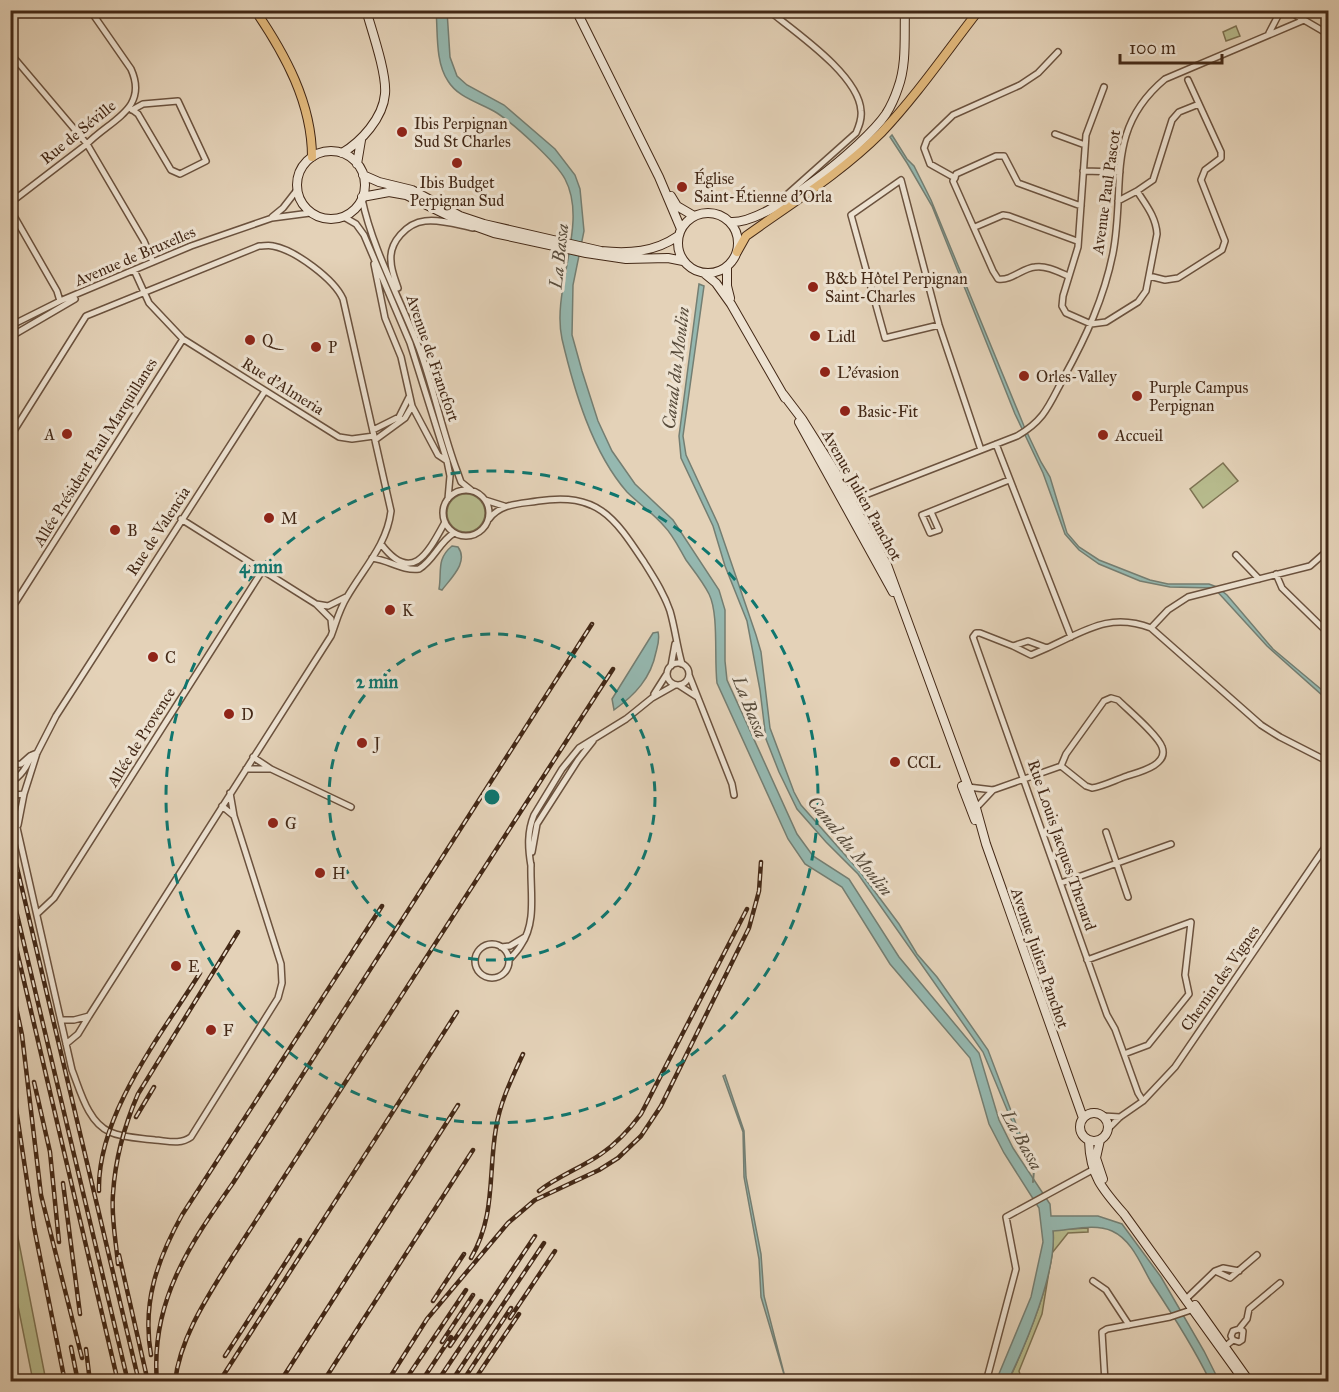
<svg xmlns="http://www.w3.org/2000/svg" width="1339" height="1392" font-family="'IM FELL Great Primer',serif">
	<rect width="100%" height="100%" fill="#e4d2b8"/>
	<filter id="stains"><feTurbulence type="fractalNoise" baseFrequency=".00333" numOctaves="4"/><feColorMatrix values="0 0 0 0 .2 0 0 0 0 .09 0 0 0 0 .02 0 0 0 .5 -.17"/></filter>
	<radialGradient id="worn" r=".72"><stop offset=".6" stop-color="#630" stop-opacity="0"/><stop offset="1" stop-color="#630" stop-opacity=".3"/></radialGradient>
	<path fill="#b7bb8d" stroke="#7d7252" stroke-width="1.5" d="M1236,26l4,10 -14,5 -3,-9z
		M1223,463l15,18 -35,27 -13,-19z
		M447 513a19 19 0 1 1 38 0a19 19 0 1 1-38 0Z
		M11,1201l1,6 34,174h-13l-22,-110z
		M1088,1228v4l-20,1 -16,20 -10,61 -23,57 3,10 -14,1c18,-38 49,-111 45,-152z"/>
	<path fill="#95b8b0" stroke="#747e72" stroke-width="1.5" d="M436,11h11l3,46 7,19 10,9 37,20 51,44 20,26 5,14 4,42 -11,54 -1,50 10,36 16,50 14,30 23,33 38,36 46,70 6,20v51l2,19 70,154 16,22 36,23 50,78 80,96 20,67 14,28 37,56 1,12h47l24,8 39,53 43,74 15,30h-9c-17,-35 -37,-66 -59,-99 -10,-17 -19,-42 -39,-51 -17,-8 -41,-1 -59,0 4,40 -27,113 -45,150h-12l35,-84 12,-55 -4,-34 -35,-55 -15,-29 -19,-66 -80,-94 -48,-77 -37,-23 -17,-25 -71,-156c-3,-25 2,-69 -8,-89 -6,-12 -15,-23 -23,-34 -7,-12 -13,-25 -22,-34 -11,-13 -25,-22 -37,-34 -35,-40 -53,-102 -65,-153 -11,-50 27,-115 3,-160 -9,-17 -51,-55 -68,-66 -16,-10 -39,-15 -49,-32 -13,-19 -10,-49 -12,-70z
		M892,135l15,24 7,7 17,34 93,226 17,36 9,15 17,56 12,14 20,13 51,20 18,4h41l8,3 10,8 46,54 55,46v3l-6,-3 -55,-49 -53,-58 -44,-1 -30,-6 -41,-17 -20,-14 -14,-16 -22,-61 -28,-59 -83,-208 -25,-43 -17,-26z
		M699,284l5,2 -21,150 3,19 32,69 38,111 5,17 9,76 24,64 7,13 60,68 38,51 18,30 20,23 51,73 30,79 16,34 -4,2 -47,-113 -125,-178 -32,-32 -29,-33 -18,-37 -13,-33 -6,-49 -13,-69 -22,-55 -12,-40 -32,-68 -2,-22z
		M452,546l6,1c11,15 -7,31 -16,43l-3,-1c3,-17 -3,-30 13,-43z
		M658,632c2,7 0,13 -2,20 -5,26 -21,43 -42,58l-2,-11 41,-66z
		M725,1075l19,56 2,46 15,77 3,42 22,85 -25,-84 -2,-38 -15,-82 -1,-45 -20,-56z"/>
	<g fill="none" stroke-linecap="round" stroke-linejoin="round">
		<path stroke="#747e72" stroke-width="2" d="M1031,1164l3,6 -1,12"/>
		<g stroke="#6b523e" stroke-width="8">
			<path id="street" d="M768,10c27,22 91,65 93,101 1,8 -2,15 -5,22l-74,66
				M1287,10l41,24
				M1269,33l12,-23
				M10,53l77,91 57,97 9,21
				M1104,87l-18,48 -8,112 -15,49 -1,10 4,7 25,11 15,-2 32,-20 8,-11 11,-57c-1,-17 -11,-29 -20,-43l-19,10
				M130,108l8,6 33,56 9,4 26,-13 -28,-60 -35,3 -11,6
				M1055,134l30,11
				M1083,171l37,1
				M955,178l-25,-14 -6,-16 3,-8 26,-25 67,-30 18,-12 20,-21
				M955,178l-2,3 40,90 5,8c14,2 24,-11 37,-12 11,-2 24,5 33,9
				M955,178l1,-4 40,-18h8l14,27 63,23
				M1137,191l16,-11 19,-60 7,-8 20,-8
				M362,199c11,52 38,99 57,149 15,41 23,83 38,123l4,11 10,8
				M10,203l77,-59c23,-24 62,-35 44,-75l-41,-59
				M10,209l47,82 3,10
				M272,217l11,-9 14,-18
				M344,217l12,7 8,11 46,108 37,118 3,15 -2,23
				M975,227l28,-12 6,1 68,25
				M374,264l11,54 16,39 11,49 26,49 9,6
				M134,270l15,33 34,36 156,98 13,2 22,-3
				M1149,276l16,4 13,-2 44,-28 3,-9 -24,-61 4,-10 16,-12v-6l-33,-72
				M398,288c-3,-9 -7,-18 -7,-27 -2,-19 16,-38 34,-40 16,-2 33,4 48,7
				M939,325l-54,13 -34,-123 50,-35 38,145 42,125
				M10,326l50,-25 131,-55 81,-28 38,-5
				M10,337l65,-38
				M373,430l26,-13 10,-20
				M10,437l76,-121 173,-70c5,0 10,-1 14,0 22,4 61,33 70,53l48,212c-4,34 -28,58 -44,86 -8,13 -11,26 -16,39l-242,380
				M375,440l30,-22 7,-12
				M996,444l75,193
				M443 513a23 23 0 1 1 46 0a23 23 0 1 1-46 0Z
				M485,500l19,6
				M850,501l167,-65c28,-16 32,-31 47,-59 22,-40 40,-79 49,-124 13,-68 -9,-123 52,-174l139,-59
				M931,512l8,18 -9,3 -8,-18 87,-35
				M181,519l135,85
				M489,519c12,-16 31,-15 49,-18 60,-9 76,16 106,61 10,16 20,31 26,49 5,17 7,36 12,53
				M381,544c31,41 47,9 64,-22
				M1236,555l23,24
				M372,558c17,2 30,13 47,11 15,-9 20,-27 35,-36
				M1276,574l6,14 42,41 4,-5
				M10,611l173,-272
				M1151,628l17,-18 20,-13 122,-31 18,-16
				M332,629l-1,-10 -15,-15 12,2 18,-9
				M1013,646l15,-5 19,7 -16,7 -18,-9 -33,-13h-4l-3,4 134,378 8,14 23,64 5,8
				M1047,648c38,-17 62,-36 104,-20l110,97 19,12 45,23
				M667 674a11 11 0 1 1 22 0a11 11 0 1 1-22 0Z
				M671,666l4,-22
				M689,675l43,109 2,11
				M680,686l17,11
				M654,694l12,-19
				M10,765l11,-1 9,-8
				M246,769h25l-18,-12
				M271,769l80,38
				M10,783c12,-8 16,-15 22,-28l5,-2
				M968,787l25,3 68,-24 5,-12 38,-53 7,-3 7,2c10,10 40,35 44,47 7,18 -23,25 -35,29 -12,4 -23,10 -35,12l-6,-2 -25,-20
				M10,792l5,3 9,-1
				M10,797l62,273c8,20 16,53 38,62 13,6 31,6 45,8 13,1 25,5 36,-3l87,-139 4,-15 -1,-19 -47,-148
				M222,806l12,10 -4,-23
				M976,808l17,-18
				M18,825l6,-31 13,-41 19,-37 209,-325
				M1106,832l22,65
				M532,852l5,-28 41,-64 15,-19
				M531,866c-3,-18 -4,-34 3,-51l28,-46 17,-21 47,-29 26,-21 23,-13
				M1061,883l110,-39
				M38,913l16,-15 208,-327
				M475 961a17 17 0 1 1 34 0a17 17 0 1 1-34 0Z
				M501,947l9,-1 15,-9
				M509,960c4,-5 9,-9 12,-15 16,-23 9,-54 10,-81
				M1087,960l104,-38 -6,53 4,19 -41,51 -24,9
				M62,1020h12l15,-4 -11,18 -12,10
				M1103,1116l17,1
				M1108,1129l12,-12 23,-16 32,-34 153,-224
				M1215,1271l8,-3 16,3
				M1093,1281l13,9 23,35
				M1185,1300l30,-29 15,7 27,-23
				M1239,1329l8,-10 2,-10 31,-26
				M1222,1349l11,-9 -2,-4 2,-5 6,-2 4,2 -1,9 -3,2 -6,-2
				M986,1382l30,-113 -10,-52 90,-49
				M1105,1382l-3,-50 5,-3 63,-12 24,-8"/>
		</g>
		<g stroke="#432816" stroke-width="10">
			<path id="secondary" d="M576,10l83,167 22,52
				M297 185a34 34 0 1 1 68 0a34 34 0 1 1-68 0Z
				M342,153c19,-11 41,-35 43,-59 2,-20 -13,-63 -19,-84
				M357,164l4,-24
				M363,175l16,7 33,8 48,26 24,8 117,27c28,3 54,1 77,-15
				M671,196l6,10 17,10
				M362,197l27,-5 17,3 49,24 39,14 92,20 40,6 42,-1 15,3
				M678 243a30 30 0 1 1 60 0a30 30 0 1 1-60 0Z
				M730,222c38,3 135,-77 156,-108 5,-8 9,-17 12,-26 9,-24 6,-52 7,-78
				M727,267v19l3,12
				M705,274l11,9 15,21 54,94
				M783,394l19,25 34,54 51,92 89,243 10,36 97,274
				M799,422l94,170
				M962,786l13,34
				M1080 1127a14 14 0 1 1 28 0a14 14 0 1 1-28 0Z
				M1100,1140l-4,18 7,21
				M1089,1141c1,34 13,48 35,73l121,168
				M1195,1305l54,76"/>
		</g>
		<g stroke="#432816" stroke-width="10">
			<path id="primary" d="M255,10c30,44 57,93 57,147
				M737,252l9,-16c46,-33 95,-63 135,-103 36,-38 66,-82 98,-123"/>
		</g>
		<use href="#street" stroke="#ede2d1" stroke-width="5"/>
		<use href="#secondary" stroke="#ede2d1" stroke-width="8"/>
		<use href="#primary" stroke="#e2b97c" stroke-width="8"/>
		<g stroke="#432816" stroke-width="4.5">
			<path id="rail" d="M10,838l129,544
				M10,885l118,497
				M16,947l102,435
				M10,979l12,56 19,160 41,163
				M10,1069l24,158 31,155
				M34,1082l16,70 9,90
				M136,1117l18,-30
				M63,1183l17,131
				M99,1191c-2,-76 62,-156 101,-218
				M539,1191c19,-15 42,-23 62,-37 16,-11 28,-24 40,-40l106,-205
				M119,1255l29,127
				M471,1258c25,-43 17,-84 25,-130 4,-26 16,-50 27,-74
				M118,1264c-2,-23 -7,-47 -5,-70 2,-33 12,-70 25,-100l100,-162
				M433,1301l31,-47
				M510,1318l45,-67
				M442,1342l31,-47
				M450,1346l31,-45
				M71,1347l7,35
				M86,1349l4,33
				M151,1355c-9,-52 6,-95 31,-140l200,-309
				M225,1356l75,-116
				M157,1382c-7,-80 33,-138 76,-199l359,-559
				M175,1382c5,-45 33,-86 56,-123l382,-590
				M219,1382l238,-370
				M280,1382l178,-277
				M323,1382l150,-232
				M387,1382l40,-63 81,-96 27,-23 64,-30 19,-12 23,-22 20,-30 88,-178 10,-37 2,-29
				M404,1382l62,-92
				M421,1382l30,-45
				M437,1382l98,-146
				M451,1382l93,-139
				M462,1382l49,-74
				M473,1382l46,-68"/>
		</g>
		<use href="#rail" stroke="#ede2d1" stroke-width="2" stroke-dasharray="7" stroke-linecap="butt"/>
	</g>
	<g fill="none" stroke="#0f766e" stroke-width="3" stroke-dasharray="10 8">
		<circle cx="492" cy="797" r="163"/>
		<circle cx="492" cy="797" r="326"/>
	</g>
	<g fill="#8f2418" stroke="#ede2d1" stroke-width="2">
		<circle cx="402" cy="132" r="6"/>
		<circle cx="457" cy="163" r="6"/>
		<circle cx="682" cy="187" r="6"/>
		<circle cx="813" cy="287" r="6"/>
		<circle cx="815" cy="336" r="6"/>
		<circle cx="250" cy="340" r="6"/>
		<circle cx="316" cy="347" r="6"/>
		<circle cx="825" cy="372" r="6"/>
		<circle cx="1024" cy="376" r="6"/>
		<circle cx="1137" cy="396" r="6"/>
		<circle cx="845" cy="411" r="6"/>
		<circle cx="67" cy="434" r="6"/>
		<circle cx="1103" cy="435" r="6"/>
		<circle cx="269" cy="518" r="6"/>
		<circle cx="115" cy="530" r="6"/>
		<circle cx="390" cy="610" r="6"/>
		<circle cx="153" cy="657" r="6"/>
		<circle cx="229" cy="714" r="6"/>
		<circle cx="362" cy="743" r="6"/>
		<circle cx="895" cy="762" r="6"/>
		<circle cx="273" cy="823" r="6"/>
		<circle cx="320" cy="873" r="6"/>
		<circle cx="176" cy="966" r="6"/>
		<circle cx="211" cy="1030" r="6"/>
	</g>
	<g text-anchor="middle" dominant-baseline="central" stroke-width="6" stroke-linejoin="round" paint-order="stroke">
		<g font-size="16" fill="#432816" stroke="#ede2d1" text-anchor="start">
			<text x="414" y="123">Ibis Perpignan<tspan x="414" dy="18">Sud St Charles</tspan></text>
			<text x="694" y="178">Église<tspan x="694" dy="18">Saint-Étienne d'Orla</tspan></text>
			<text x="457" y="182" text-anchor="middle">Ibis Budget<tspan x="457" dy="18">Perpignan Sud</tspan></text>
			<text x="825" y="278">B&amp;b Hôtel Perpignan<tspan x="825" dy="18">Saint-Charles</tspan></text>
			<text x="827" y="336">Lidl</text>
			<text x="262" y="340">Q</text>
			<text x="328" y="347">P</text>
			<text x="837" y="372">L'évasion</text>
			<text x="1036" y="376">Orles-Valley</text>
			<text x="1149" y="387">Purple Campus<tspan x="1149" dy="18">Perpignan</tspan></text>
			<text x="857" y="411">Basic-Fit</text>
			<text x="55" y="434" text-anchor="end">A</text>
			<text x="1115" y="435">Accueil</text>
			<text x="281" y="518">M</text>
			<text x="127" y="530">B</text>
			<text x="402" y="610">K</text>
			<text x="165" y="657">C</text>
			<text x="241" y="714">D</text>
			<text x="374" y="743">J</text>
			<text x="907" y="762">CCL</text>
			<text x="285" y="823">G</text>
			<text x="332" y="873">H</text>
			<text x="188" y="966">E</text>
			<text x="223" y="1030">F</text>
		</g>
		<g font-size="16" fill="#432816" stroke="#ede2d1">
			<text transform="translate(78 132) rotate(-39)">Rue de Séville</text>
			<text transform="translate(1106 192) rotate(-82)">Avenue Paul Pascot</text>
			<text transform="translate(135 256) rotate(-23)">Avenue de Bruxelles</text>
			<text transform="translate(433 358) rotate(71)">Avenue de Francfort</text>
			<text transform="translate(283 386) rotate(32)">Rue d'Almeria</text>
			<text transform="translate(95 452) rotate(-58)">Allée Président Paul Marquillanes</text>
			<text transform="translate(862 495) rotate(61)">Avenue Julien Panchot</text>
			<text transform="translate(158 531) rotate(-57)">Rue de Valencia</text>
			<text transform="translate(141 737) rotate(-58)">Allée de Provence</text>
			<text transform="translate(1062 845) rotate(71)">Rue Louis Jacques Thenard</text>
			<text transform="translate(1040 958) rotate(71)">Avenue Julien Panchot</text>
			<text transform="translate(1220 978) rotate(-55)">Chemin des Vignes</text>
		</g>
		<g font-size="18" font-style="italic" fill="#584c3c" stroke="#ede2d1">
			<text transform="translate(559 256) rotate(-84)">La Bassa</text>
			<text transform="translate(676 368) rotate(-83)">Canal du Moulin</text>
			<text transform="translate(750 707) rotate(68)">La Bassa</text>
			<text transform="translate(850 846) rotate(51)">Canal du Moulin</text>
			<text transform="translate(1022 1140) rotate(61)">La Bassa</text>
		</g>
	</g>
	<circle cx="492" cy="797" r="9" fill="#0f766e" stroke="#ede2d1" stroke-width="3"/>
	<g font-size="18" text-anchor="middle" font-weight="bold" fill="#0f766e" stroke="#ede2d1" stroke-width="6" stroke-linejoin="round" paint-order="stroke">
		<text x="261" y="573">4 min</text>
		<text x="377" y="688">2 min</text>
	</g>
	<rect width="1339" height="1392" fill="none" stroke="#e4d2b8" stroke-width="36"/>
	<rect x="12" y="12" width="1315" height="1368" fill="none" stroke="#432816" stroke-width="3"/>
	<rect x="18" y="18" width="1303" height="1356" fill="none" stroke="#432816" stroke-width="1.5"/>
	<path d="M1120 54v9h102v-9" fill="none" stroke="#432816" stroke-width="3"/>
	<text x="1129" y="54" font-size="18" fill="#432816" stroke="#ede2d1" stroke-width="4.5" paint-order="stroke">100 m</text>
	<rect width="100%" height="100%" filter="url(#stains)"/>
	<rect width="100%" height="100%" fill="url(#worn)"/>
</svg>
